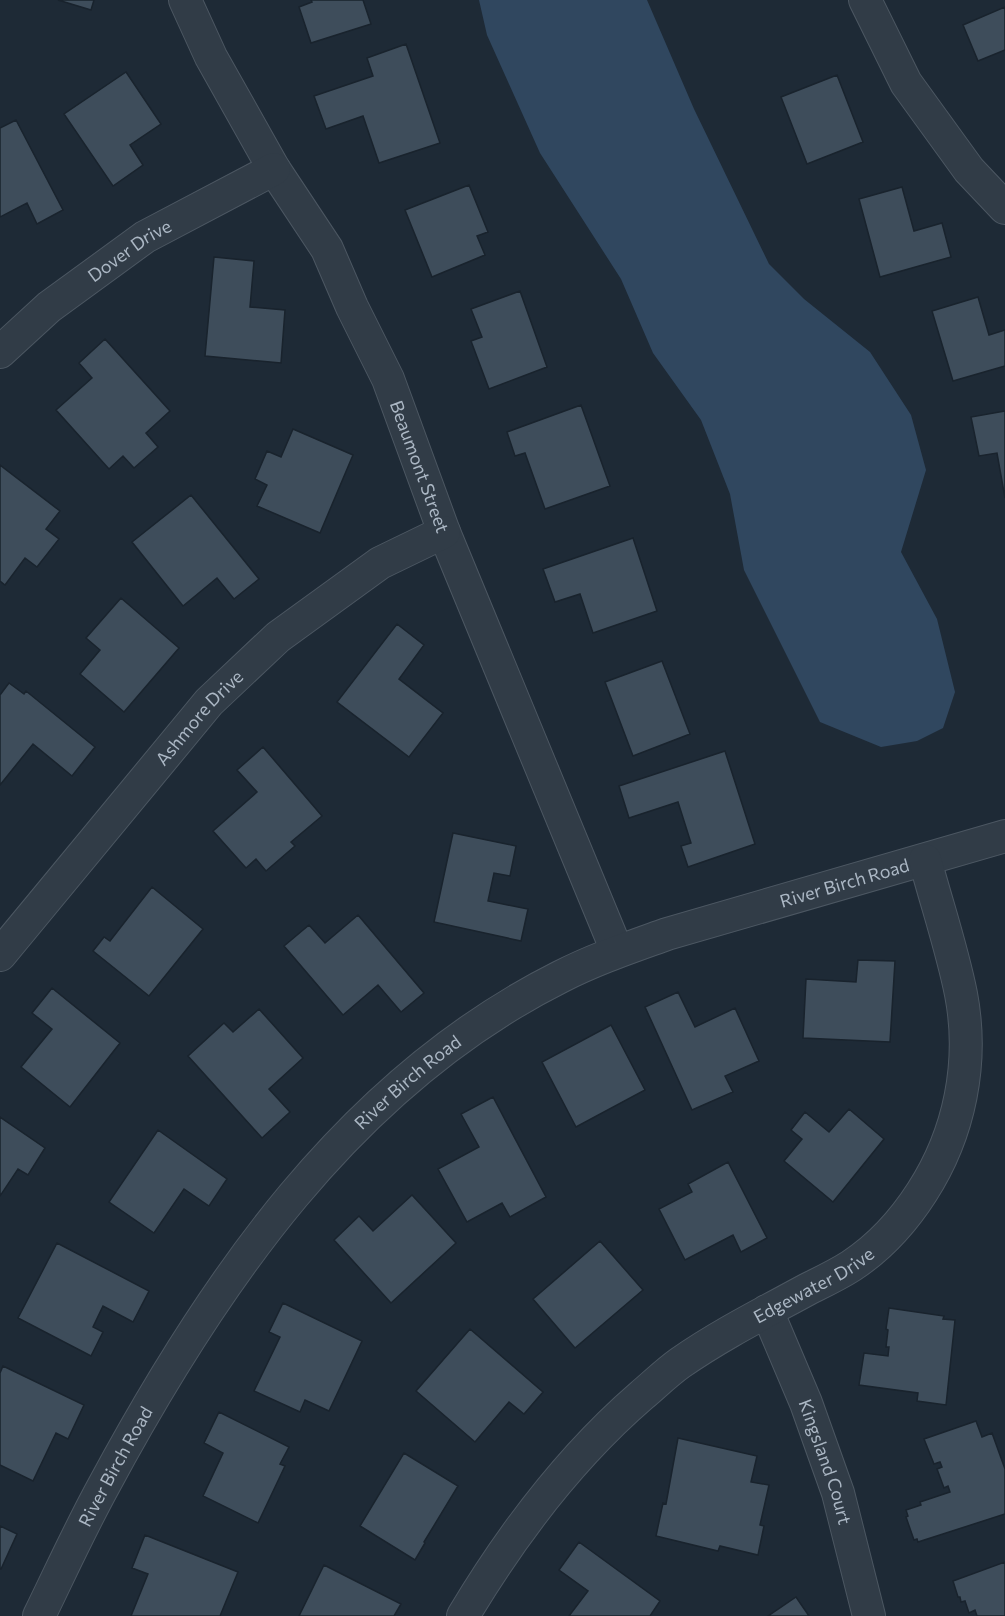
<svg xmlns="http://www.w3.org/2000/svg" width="1005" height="1616" font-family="Commissioner,sans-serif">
	<rect width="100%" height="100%" fill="#1e2a36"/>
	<path fill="#30475f" d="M479,0h168l47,109 75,155 35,35 66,53 41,63 15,55 -25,82 36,67 18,73 -12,36 -26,13 -36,6 -61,-25 -76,-152 -14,-76 -29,-74 -48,-67 -32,-74 -81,-126 -53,-118z"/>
	<path fill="#3e4d5b" stroke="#19232d" stroke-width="1.5" d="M58,0h36l-3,10z
		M311,0h52l8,24 -60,19 -12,-36 13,-5z
		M1005,7v43l-27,11 -15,-36z
		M406,44l34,99 -61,20 -16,-47 -37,13 -12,-33 59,-20 -6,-18z
		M126,72l35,52 -31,21 13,20 -30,21 -49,-72z
		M837,75l26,67 -56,22 -26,-67z
		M16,120l47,90 -26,14 -10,-21 -27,14v-89z
		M469,185l19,47 -11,4 8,19 -53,22 -27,-67z
		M902,187l12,44 28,-8 9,34 -71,20 -21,-78z
		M214,257l40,4 -4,46 35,3 -4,53 -76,-7z
		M520,291l27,76 -58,22 -18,-48 11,-4 -11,-28z
		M978,297l11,38 16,-5v36l-52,15 -21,-70z
		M105,339l65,72 -24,22 12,14 -24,21 -11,-12 -14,13 -53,-59 36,-32 -13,-15z
		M581,405l29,81 -65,23 -20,-56 -10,3 -8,-24z
		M1005,411v87l-8,-45 -18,3 -8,-39z
		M293,429l60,26 -33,78 -63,-27 10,-21 -12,-6 12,-28 14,6z
		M0,465l60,46 -14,18 13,10 -22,28 -12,-9 -20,27 -5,-4z
		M191,495l68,84 -25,20 -17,-21 -34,28 -51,-64z
		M633,538l24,73 -64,22 -13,-39 -25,8 -12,-33z
		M121,598l58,50 -55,64 -44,-38 20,-24 -14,-12z
		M397,624l27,21 -25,34 44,34 -34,44 -72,-55z
		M662,661l28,73 -57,22 -28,-74z
		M9,683l15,11 2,-3 69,56 -23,29 -39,-32 -33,41v-90z
		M263,747l59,69 -31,26 4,4 -29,25 -10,-12 -10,9 -33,-37 44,-39 -20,-22z
		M725,751l30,93 -67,23 -7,-21 10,-3 -13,-41 -49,16 -10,-32z
		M453,833l63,13 -6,30 -16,-3 -6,28 40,8 -7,32 -87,-19z
		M152,887l51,42 -54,67 -56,-45 11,-14 6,4z
		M358,915l66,78 -23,19 -23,-27 -35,30 -59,-69 25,-21 16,18z
		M858,960l37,1 -5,81 -87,-4 3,-59 50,3z
		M52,988l68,55 -50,64 -49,-40 31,-38 -20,-16z
		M678,992l17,35 40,-19 24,53 -34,15 8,16 -41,18 -47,-103z
		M259,1009l44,49 -34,31 21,23 -28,26 -74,-82 36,-33 9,9z
		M611,1025l34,65 -69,37 -34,-65z
		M493,1097l53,100 -36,20 -8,-14 -35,19 -29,-53 41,-22 -18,-33z
		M849,1109l35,30 -51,63 -49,-41 18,-22 -11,-9 14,-18 24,20z
		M0,1117l45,31 -17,27 -10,-6 -18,27z
		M158,1130l69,49 -18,27 -25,-17 -30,44 -45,-31z
		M728,1162l39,76 -26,14 -8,-17 -48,25 -26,-51 33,-17 -4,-8z
		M412,1195l44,48 -65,60 -57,-63 25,-24 14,15z
		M600,1241l43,49 -68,58 -42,-49z
		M57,1243l92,48 -16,31 -30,-16 -10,21 10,5 -12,24 -73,-38z
		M283,1303l79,38 -33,70 -24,-11 -5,12 -46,-21 26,-54 -11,-5z
		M889,1308l55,8 -1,3 12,1 -9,85 -29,-4 1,-8 -59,-8 5,-32 24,3 1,-9h-3l2,-17 -2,-1z
		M470,1329l73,63 -19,22 -15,-12 -34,40 -59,-51z
		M3,1366l81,39 -16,34 -12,-6 -23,48 -33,-16v-92z
		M219,1412l70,35 -9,17 5,2 -27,57 -55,-27 20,-43 -19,-10z
		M976,1421l6,16 10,-4 13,36v45l-87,28 -1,-3 -3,1 -8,-23 2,-1 -2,-6 15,-5 -1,-3 30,-10 -2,-6 -4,2 -7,-19 5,-2 -2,-5 -6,2 -10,-25z
		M678,1438l79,18 -6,26 18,3 -9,40 4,1 -6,29 -38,-9 -2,5 -62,-15 7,-33 3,1z
		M404,1453l54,33 -34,56 1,1 -10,17 -55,-34z
		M0,1526l17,8 -16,35h-1z
		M145,1535l93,37 -18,44h-89l17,-42 -16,-6z
		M579,1542l81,59 -10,15h-81l19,-25 -29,-21z
		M1005,1562v54h-28l-2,-6 -6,3 -4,-12 -4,1 -1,-5h-2l-5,-16z
		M324,1565l77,39 -7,12h-95z
		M796,1597l13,19h-41z"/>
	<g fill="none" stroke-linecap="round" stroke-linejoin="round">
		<g stroke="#4c5762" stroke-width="34">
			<g id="street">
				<path id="s1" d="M185,0l26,57 63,112 53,80 25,58 36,72 56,153 173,419"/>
				<path d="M865,0l41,83 63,87 36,38"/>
				<path id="s2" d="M0,352l49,-45 96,-70 129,-68"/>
				<path id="s3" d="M0,955l209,-253 69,-65 102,-74 64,-31"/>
				<path id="s4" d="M767,1311l39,92 32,90 31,123"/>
				<path id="s5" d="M39,1616c21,-43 41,-87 64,-129 109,-203 246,-404 457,-510 35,-18 71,-30 107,-43l338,-98"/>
				<path id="s6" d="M463,1616c49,-82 106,-158 179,-221 12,-10 24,-22 38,-32 40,-28 84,-50 128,-74 14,-7 29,-14 43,-23 29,-19 53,-46 71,-74 38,-59 52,-130 39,-198 -9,-45 -24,-89 -36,-134"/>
			</g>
		</g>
		<use href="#street" stroke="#313c47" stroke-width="32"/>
	</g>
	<g text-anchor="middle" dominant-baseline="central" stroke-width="4.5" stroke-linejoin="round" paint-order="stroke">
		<g font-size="18" fill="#abb7c4" stroke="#17212b">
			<text stroke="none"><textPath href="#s2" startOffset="165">Dover Drive</textPath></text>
			<text stroke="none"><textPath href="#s1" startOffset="524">Beaumont Street</textPath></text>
			<text stroke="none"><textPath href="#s3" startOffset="310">Ashmore Drive</textPath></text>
			<text stroke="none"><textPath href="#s5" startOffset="1140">River Birch Road</textPath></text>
			<text stroke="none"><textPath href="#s5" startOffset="654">River Birch Road</textPath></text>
			<text stroke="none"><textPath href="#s6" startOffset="490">Edgewater Drive</textPath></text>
			<text stroke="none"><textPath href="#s4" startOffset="162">Kingsland Court</textPath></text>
			<text stroke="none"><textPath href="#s5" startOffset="168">River Birch Road</textPath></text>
		</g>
	</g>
</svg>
